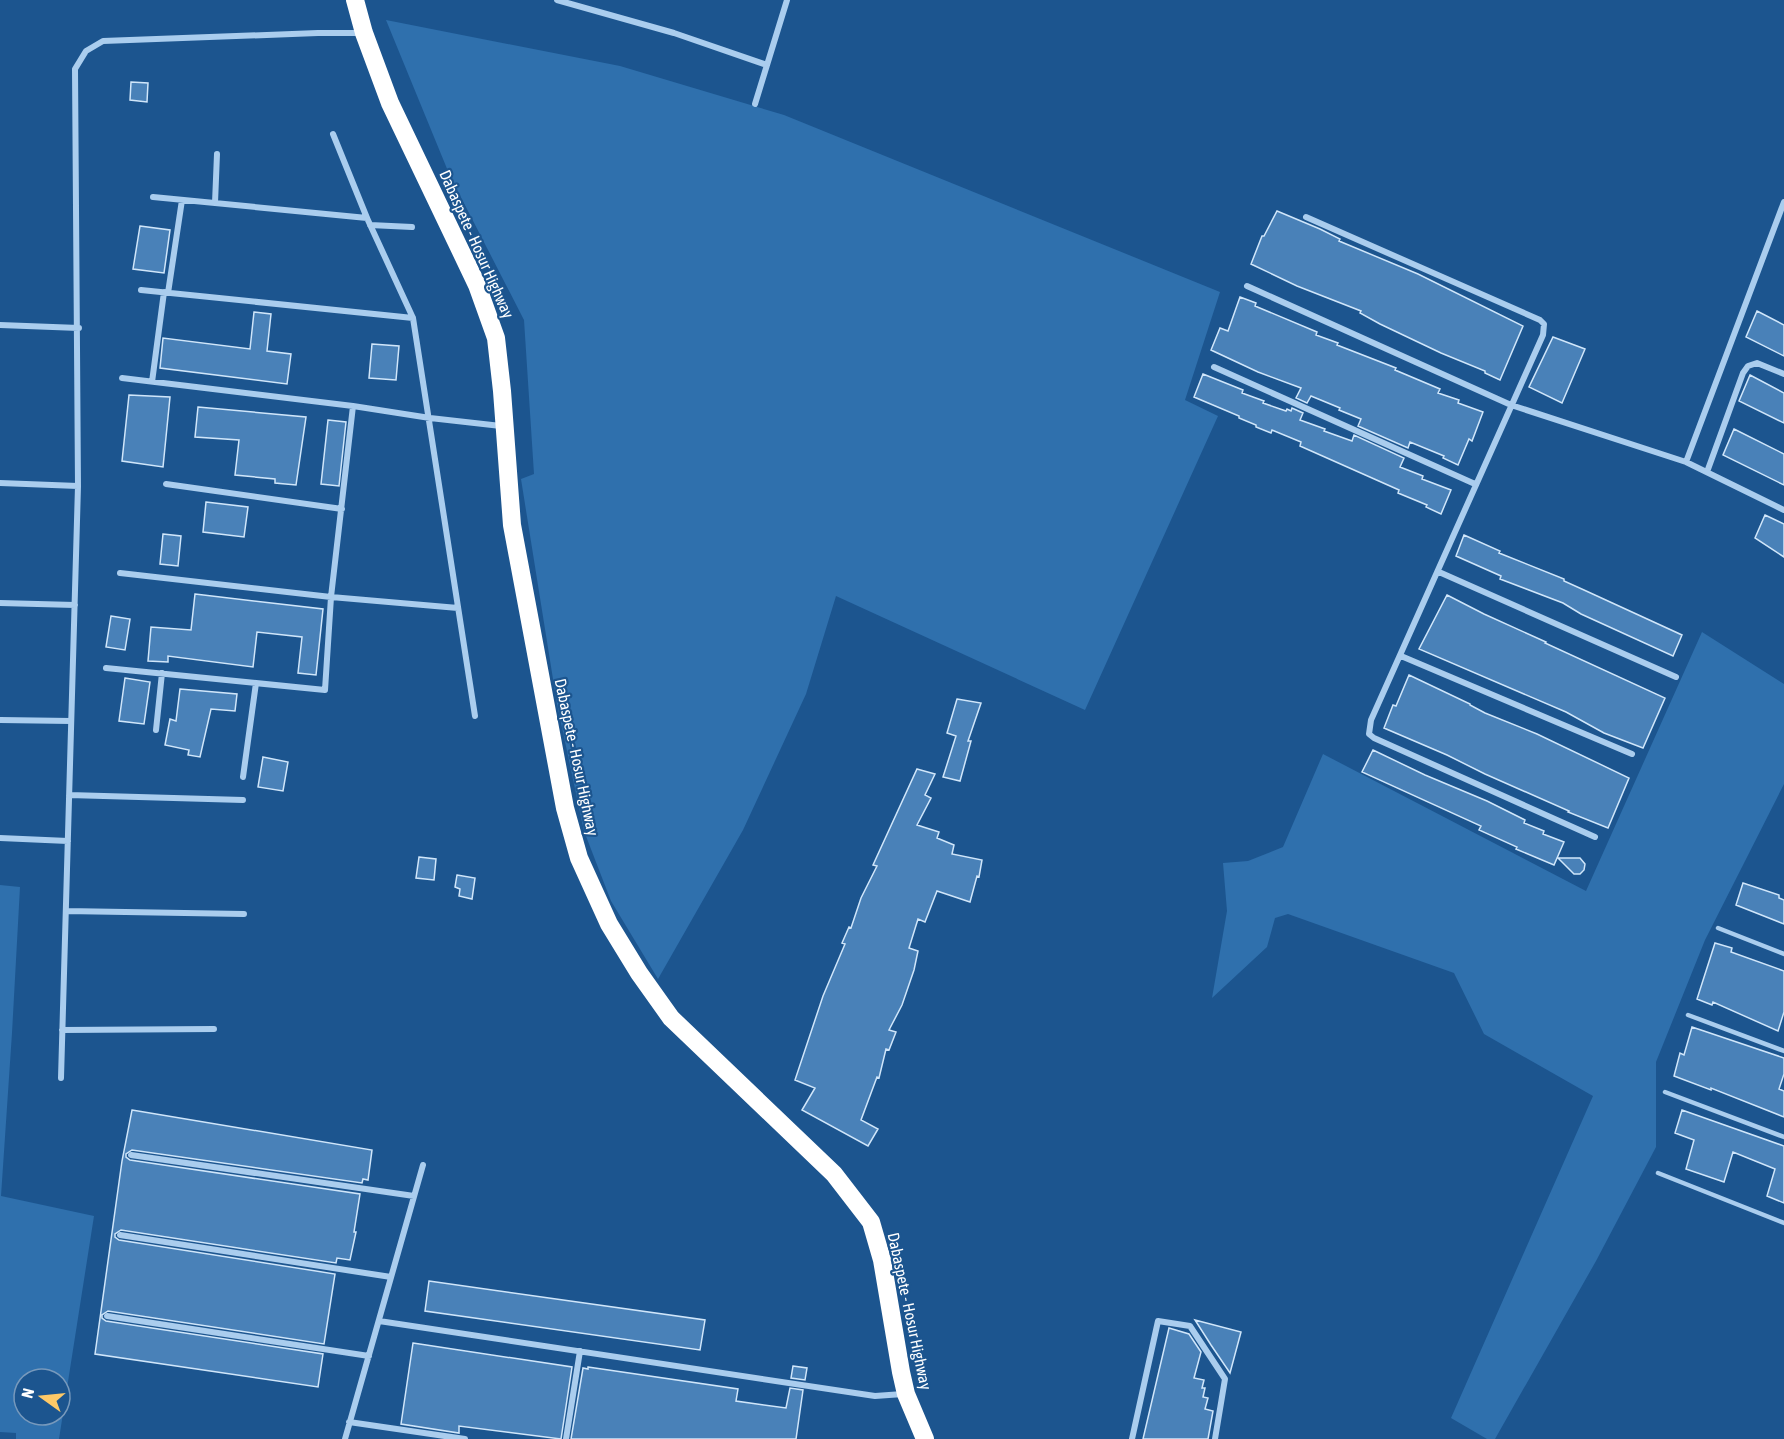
<svg xmlns="http://www.w3.org/2000/svg" width="1784" height="1439" font-family="'Asap Condensed',sans-serif">
	<rect width="100%" height="100%" fill="#1c558f"/>
	<path fill="#2f70ad" fill-rule="evenodd" d="M386,20l234,46 164,49 436,177 -35,108 33,16 -133,294 -249,-114 -30,98 -63,136 -85,149 -47,-78 -27,-70 -27,-127 -36,-225 13,-5 -10,-154 -74,-144z
		M1702,632l82,52v100l-79,156 -49,122v85l-60,114 -101,178h-8l-36,-21 142,-322 -109,-62 -30,-61 -166,-59 -13,4 -8,29 -55,51 15,-87 -4,-48 25,-2 35,-14 40,-93 263,137z
		M0,885l20,2 -8,146 -11,163 93,20 -35,223h-43v-6l-16,-1zM24,1379h36v36h-36z"/>
	<path fill="#4981b8" stroke="#d0e6fa" stroke-width="1.5" d="M131,82l17,1 -1,19 -17,-2z
		M1277,211l43,18 20,10 -1,2 79,33 105,52 -23,54 -15,-7v-2l-44,-18 -61,-29 -20,-11 1,-2 -64,-25 -46,-22 11,-28h2z
		M140,226l30,4 -6,43 -31,-4z
		M1240,297l16,6 -1,3 62,26 -1,3 22,8 -1,2 59,23 -1,2 45,19 -2,4 21,7 -1,3 25,9 -11,29 -3,-2 -11,26 -15,-7 1,-2 -34,-14 -2,6 -50,-22 3,-7 -22,-9 1,-2 -29,-12 -4,7 -11,-5 5,-10 -43,-16 -47,-22 9,-22 8,3z
		M1757,311l27,14v31l-38,-19z
		M254,312l17,2 -4,37 24,3 -4,30 -127,-16 3,-30 87,11z
		M1553,337l32,12 -23,54 -33,-16z
		M372,344l27,2 -3,34 -27,-2z
		M1203,374l40,16 -1,3 22,8 -1,2 23,8 1,-2 4,2 1,-3 11,5 -3,7 25,9 -1,2 28,10 2,-6 50,23 -4,9 23,9 -1,3 29,11 -10,24 -15,-7 1,-2 -29,-12 1,-3 -99,-44 1,-4 -29,-12 -1,3 -15,-6v-2l-17,-7v-2l-45,-19z
		M1750,375l34,18v30l-45,-22z
		M129,395l41,2 -7,70 -41,-6z
		M198,407l108,10 -10,68 -21,-2v-4l-40,-4 4,-35 -44,-3z
		M328,420l18,2 -7,64 -18,-2z
		M1734,429l50,25v31l-61,-30z
		M206,502l42,5 -4,30 -41,-5z
		M1765,515l19,9v33l-29,-19z
		M163,534l18,2 -3,30 -18,-2z
		M1464,535l36,16 -1,2 65,26v2l20,9 98,45 -9,21 -92,-42 -18,-11 -63,-24 1,-3 -45,-20z
		M195,594l128,15 -7,66 -18,-2 4,-36 -45,-5 -4,35 -85,-11v6l-20,-1 3,-34 40,3z
		M1447,595l37,19 62,28 -1,1 120,55 -22,50 -39,-15 -38,-21 -147,-63z
		M111,616l19,3 -5,31 -19,-3z
		M1409,675l61,29v1l15,8 52,21 92,44 -21,50 -40,-16 1,-1 -84,-37 -38,-19 -63,-27 9,-23 3,1z
		M125,678l25,4 -6,42 -25,-3z
		M180,689l57,5 -2,17 -24,-2 -11,48 -12,-2 1,-5 -24,-5 5,-26 6,2z
		M957,699l24,4 -13,38h3l-11,40 -17,-4 13,-41 -9,-3z
		M1373,750l52,25 62,26 38,19 -1,3 20,8 -1,3 21,8 -10,23 -38,-16 1,-2 -38,-17 2,-4 -119,-54z
		M263,757l25,5 -5,29 -25,-4z
		M917,769l18,5 -10,21 6,3 -14,27 22,7 -2,6 17,7 -2,9 30,6 -3,17 -2,-1 -7,26 -33,-11 -12,31 -7,-3 -9,29 9,3 -4,19 -12,35 -13,25 7,2 -7,18 -3,-1 -7,29 -2,-1 -16,43 17,9 -10,17 -66,-36 13,-22 -20,-8 28,-84 22,-52 -3,-1 7,-16 2,1 10,-30 16,-32 -4,-1z
		M419,857l17,2 -2,21 -18,-2z
		M1558,858h22l5,6 -1,6 -4,4h-6z
		M457,875l18,3 -3,21 -13,-3 1,-7 -5,-2z
		M1743,883l36,12v3l5,2v24l-48,-19z
		M1715,943l17,5 -1,4 53,19v41l-6,19 -65,-29 -1,3 -15,-6z
		M1692,1027l92,31v16l-5,15 5,2v26l-73,-29v2l-37,-14 6,-23 4,2z
		M132,1110l240,40 -4,30 -5,-1 -1,4 -230,-33 -6,4v3l4,3 230,34 -6,38h2l-6,28 -13,-2 -1,5 -215,-33 -6,4v3l4,3 216,34 -11,70 -216,-33 -6,4v3l4,3 217,33 -5,33 -223,-33 27,-193z
		M1682,1110l102,36v57l-17,-7 8,-27 -42,-17 -9,30 -38,-13 8,-29 -19,-7z
		M429,1281l276,39 -5,30 -275,-39z
		M1195,1320l46,12 -11,41 -19,-28z
		M1169,1328l20,6 12,18 -7,26 10,2 -2,8h3l-2,9 5,1 -3,11 8,2 -5,28h-65z
		M413,1343l159,24 -11,72 -102,-13v7l-58,-9z
		M793,1366l14,2 -2,12 -14,-2z
		M588,1367l150,22 -2,12 50,7 4,-20 13,2 -7,49h-225l12,-71 5,1z"/>
	<g fill="none" stroke-linecap="round" stroke-linejoin="round">
		<path stroke="#aacdee" stroke-width="4.5" d="M1718,928l66,26
			M1688,1015l96,36
			M1665,1092l119,45
			M1658,1173l126,50"/>
		<path stroke="#aacdee" stroke-width="6" d="M557,0l117,33 93,32
			M755,104l32,-104
			M333,134l34,84 46,100 62,398
			M153,197l214,21
			M215,203l2,-49
			M1306,217l234,103 4,4 -1,11 -172,385 -2,14 5,4 221,99
			M370,225l42,2
			M1247,286l264,119 175,57 98,48
			M141,290l272,28
			M168,293l14,-93
			M0,325l79,3
			M1214,367l261,117
			M122,378l231,28 77,12 71,8
			M152,382l12,-90
			M1686,462l98,-260
			M1707,472l36,-99 5,-7 9,-3 27,11
			M0,483l78,3
			M166,484l176,25
			M1439,572l237,105
			M120,573l211,24 127,11
			M0,603l75,2
			M1401,656l231,98
			M106,668l219,22 6,-93 22,-191
			M0,720l71,1
			M156,730l6,-57
			M243,777l13,-94
			M69,795l174,5
			M0,838l68,3
			M66,911l178,3
			M62,1030l152,-1
			M61,1078l17,-592 -3,-417 11,-18 17,-10 215,-8h42
			M131,1155l283,41
			M120,1235l271,42
			M107,1316l262,40
			M379,1321l496,75 28,-2
			M349,1422l116,17
			M345,1439l78,-274
			M566,1439l14,-88
			M1132,1439l26,-118 32,5 35,53 -10,60"/>
		<path stroke="#fff" stroke-width="18" d="M355,0l9,33 26,70 87,182 19,53 6,53 10,134 53,283 14,50 30,66 30,49 32,45 163,156 37,48 11,38 19,112 5,22 19,45"/>
	</g>
	<g text-anchor="middle" dominant-baseline="central" stroke-width="4.5" stroke-linejoin="round" paint-order="stroke">
		<g font-size="16" fill="#fff" stroke="#1c558f">
			<text transform="translate(477 244) rotate(66)">Dabaspete - Hosur Highway</text>
			<text transform="translate(577 757) rotate(78)">Dabaspete - Hosur Highway</text>
			<text transform="translate(910 1311) rotate(78)">Dabaspete - Hosur Highway</text>
		</g>
	</g>
	<g transform="translate(42 1397) rotate(285)"><circle r="28" fill="#1c558f" stroke="#7799bc" stroke-width="1.5"/>
	<path d="M0-4.5L10 22L0 15L-10 22Z" fill="#fec967"/>
	<text y="-9" font-size="16" font-weight="bold" text-anchor="middle" fill="#ffffff">N</text>
	</g>
</svg>
